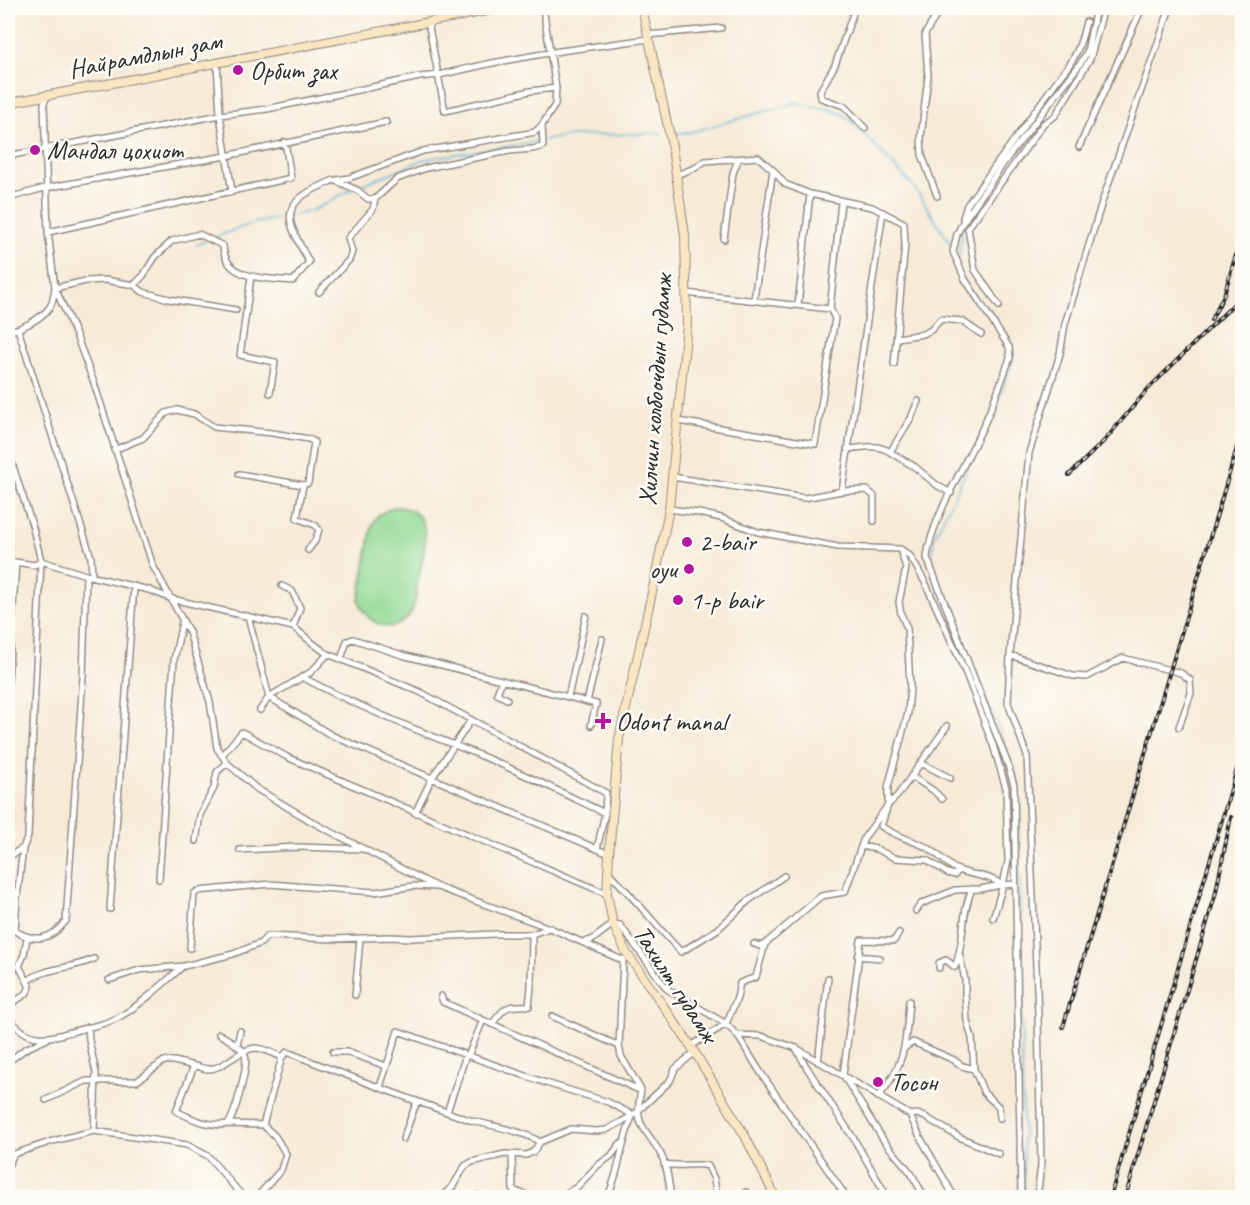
<svg xmlns="http://www.w3.org/2000/svg" width="1250" height="1205" font-family="Caveat,sans-serif">
	<rect width="100%" height="100%" fill="#fdfcf7"/>
	<filter id="ink" filterUnits="userSpaceOnUse"><feTurbulence type="fractalNoise" baseFrequency=".0167" numOctaves="2"/><feDisplacementMap in="SourceGraphic" scale="12" xChannelSelector="R" yChannelSelector="G"/><feConvolveMatrix kernelMatrix="1 2 1 2 8 2 1 2 1" color-interpolation-filters="sRGB"/></filter>
	<filter id="wash" filterUnits="userSpaceOnUse"><feTurbulence type="fractalNoise" baseFrequency=".008" numOctaves="4" result="noise"/><feDisplacementMap in="SourceGraphic" scale="24" xChannelSelector="R" yChannelSelector="G"/><feGaussianBlur stdDeviation="1.35" result="paint"/><feColorMatrix in="noise" values="0 0 0 0 0 0 0 0 0 0 0 0 0 0 0 0 0 1.4 0 .05"/><feComposite in="paint" operator="in"/></filter>
	<g filter="url(#wash)">
		<rect width="100%" height="100%" fill="#f7ebd8"/>
		<path fill="#90d892" stroke="#5e825e" stroke-width="1.5" d="M394,507c45,0 29,47 24,74 -2,11 -2,27 -10,36 -17,20 -44,5 -49,-17l13,-75 6,-10z"/>
		<g fill="none" stroke-linecap="round" stroke-linejoin="round">
			<path stroke="#55add2" stroke-width="1.5" d="M673,133h14l108,-30 35,6 15,7 12,11 58,61 36,57
				M544,140l27,-4 91,-3
				M356,187l69,-28 115,-18
				M294,215l22,-6 36,-20
				M213,238l37,-14 39,-8
				M196,245l10,-4
				M959,258l3,-28
				M1011,347l2,13 -22,59 -57,119 -3,24 76,188 11,37 6,411"/>
		</g>
	</g>
	<g filter="url(#ink)">
		<g fill="none" stroke-linecap="round" stroke-linejoin="round">
			<g stroke="#918b82" stroke-width="8">
				<path id="street" d="M855,8l-20,57 -15,26 1,7 23,8 21,22
					M1026,10v-2
					M428,22l17,89 85,-20 26,-3 -13,-80
					M648,35l73,-7
					M217,63l3,52 12,77
					M48,95l-4,8 4,129 7,56 21,47 18,48 59,183 36,66 21,70 7,46 10,15 30,26 59,35 121,63 113,41 72,32
					M1079,147l63,-139
					M8,156l212,-41 47,-6 153,-32 19,-2 53,-12 68,-12 89,-12
					M676,175l19,-7 10,-7 53,-4 15,13 12,14 25,10 62,13 32,16 1,21 -11,120
					M337,180l12,-2 74,-27 107,-18 5,-1 7,-7
					M937,196l-15,-41 -1,-18 7,-61 -3,-42 16,-26
					M8,198l37,-10 181,-32 160,-34
					M963,218l4,-13 94,-130c15,-16 20,-32 25,-53
					M48,232l243,-54 -6,-36
					M724,239l9,-66 5,-13
					M251,277l-11,78 35,7 -5,31
					M134,285l9,-9 12,-19 17,-16 27,-7 24,12c2,35 44,32 70,35l16,-19c-6,-12 -15,-26 -18,-39 -6,-25 26,-35 43,-43l23,10 11,9h7l22,-20 29,-11 83,-17 24,-2 10,-3 -1,-21 13,-20 1,-17
					M55,288l31,-7 19,-1 29,5 9,7 26,7 67,11
					M319,292l30,-32 3,-8 -4,-14 25,-29 2,-10
					M686,293l144,16
					M754,299l19,-129
					M798,305l12,-111
					M999,306l-24,-36 -7,-42 76,-105 11,-7 35,-57 14,-51
					M18,329l73,228 1,19
					M8,331c14,-2 33,-12 42,-24 3,-5 4,-13 5,-19
					M897,338l26,-4 8,-4 10,-11 21,2 19,13
					M678,421l137,23 20,-126 -5,-9 11,-107
					M847,449c16,-1 29,-6 43,3l21,-34 7,-17
					M114,450l29,-12 23,-25 11,-3 17,4 20,13 58,6 37,6 5,3 -6,41 -5,2 -64,-11
					M8,451l25,77 8,33 -13,275 -5,12 -15,9
					M890,452l25,15 23,19 13,7
					M673,477l131,21 38,-7 25,-1 7,6v25
					M303,485l-6,33 18,7 4,5 -4,11 -7,9
					M842,491l41,-279
					M669,509l30,4 22,5 37,14 80,15 62,2 6,19 -7,34 2,12 6,14 3,59 -2,26 -20,74v18l-24,33 -19,54 -24,4 -56,48 -9,33 -16,6 -3,15 -11,26 -35,22
					M902,550l8,6 15,26 42,94 26,69 13,43 2,73 -5,24
					M8,561l27,4 6,-4 45,14 63,15 23,9 121,28c12,9 22,19 35,27l92,38 186,101 -1,20 -8,36
					M282,586l10,5 8,17 -7,19
					M248,616l21,81 62,38 278,119
					M1010,655l63,21 14,1 36,-19 58,15 9,7 1,13 -12,34
					M341,659l6,-18 6,-2 49,16 194,49 -5,21
					M302,677c52,28 106,50 160,71 49,19 96,43 143,65
					M8,680l8,-117
					M502,680l-5,14 10,5
					M568,697l18,-81
					M587,702l15,-63
					M260,710l9,-13 42,-25 17,-18
					M947,726l-49,69 -10,10 -7,21c13,10 32,14 47,22 11,6 18,17 30,22 16,6 31,5 45,15
					M222,755l20,-23 45,25 30,13 290,124
					M921,763l29,15
					M911,776l23,15 8,8
					M415,813l17,-35 39,-58
					M196,841l4,-26 14,-27 3,-16 10,-9
					M861,846l15,3 19,9 32,2 20,13 8,2 3,-5
					M240,850l57,-3 66,2
					M608,872c26,25 48,54 73,80l37,-23 30,-28 36,-25
					M159,879l15,-219 8,-38
					M17,898l-2,33c21,12 36,9 51,-10l17,-244 3,-102
					M110,909l24,-323
					M916,911l5,-7 34,-14 25,-1 21,-4
					M8,912l9,-14 6,-50
					M993,918l10,-33 12,-1
					M899,933l-5,8 -33,-1 -18,135 41,66 27,32 14,25
					M584,942l8,-2 21,-16 7,1 47,64 59,35 11,11 24,1 35,12 114,67 7,-1 8,3 34,20 40,17
					M754,944l6,2 5,-2
					M190,948l4,-54 4,-3 72,-7 104,8 40,-6 22,1
					M858,956l22,2
					M960,956l5,24v13l2,28 5,17 2,31
					M623,959l-4,87 2,10 20,34c-7,36 1,33 18,61 8,13 10,31 12,47
					M939,968v-5l7,-3 9,7c10,-25 6,-54 17,-78
					M28,980c20,-13 44,-11 66,-21
					M109,980l30,-10 45,-4 49,-12 28,-11 6,-7 67,3 55,-2 22,1 84,-4h37l18,-6
					M355,995l5,-57
					M441,996l2,6 196,88
					M8,1006l18,-12 4,-7 -11,-21 5,-11 3,-17
					M8,1016c23,33 45,20 78,12 12,-3 24,-5 35,-12 22,-13 42,-32 61,-49
					M552,1016l67,30
					M493,1023c12,-17 14,-18 36,-17l2,-19 1,-53
					M219,1034c8,5 23,12 26,21 4,9 -10,60 -17,69 -19,3 -36,-5 -52,-13l18,-45c4,0 10,3 14,3 16,0 31,-20 47,-21 9,0 19,6 27,9l5,-5c61,24 121,47 183,68 23,7 49,9 70,22l31,-13 25,2 10,-1 17,-9 14,-9 33,-31 5,-12 20,-17
					M737,1035l24,38 86,125
					M237,1046l3,-15
					M906,1047l7,-5 41,18 8,6 12,3 10,24 15,14 1,11
					M797,1050l10,18 47,71 34,59
					M333,1052h14l39,14
					M468,1056l15,-36
					M8,1062l17,-13 22,-10
					M818,1062l10,-84
					M380,1087l18,-56 148,52 62,19 25,13c-12,26 -13,57 -26,83
					M878,1097c28,-32 28,-56 31,-96
					M46,1100l40,-19h51l27,-20h10l20,5
					M447,1112l19,-57
					M910,1115l10,22 35,61
					M228,1124l35,1 19,-68
					M94,1131l93,14 21,11 36,42
					M403,1139l14,-38
					M512,1155l1,35 18,7 15,-3 15,2 16,-9 20,-21 14,-10 9,-12
					M664,1164c15,3 34,-1 44,2l6,13 3,19
					M8,1166l6,-12 39,-13 41,-10 2,-58 -7,-33 -1,-13
					M746,1192l1,6
					M478,1195l2,3
					M135,1198h7
					M256,1198l25,-28 5,-16 -11,-18 -12,-11
					M440,1198l13,-12 12,-20 7,-4 33,-8 21,1 7,-3 7,-10
					M1021,1198l-7,-413 -7,-23 -80,-204c3,-35 38,-94 54,-127 11,-23 20,-48 29,-73l-1,-11 -44,-68 -12,-27 4,-18 6,-12 42,-61 75,-97 7,-12 9,-44
					M1037,1198l4,-33 -3,-151 -11,-258 -19,-53 2,-48 19,-202 31,-99 5,-30 37,-122 68,-194"/>
			</g>
			<g stroke="#918b82" stroke-width="10">
				<path id="secondary" d="M642,8l29,133 14,94 2,89 -18,185 -16,79 -34,151 -10,115 -2,40 6,30 13,28 65,94 54,90 31,62
					M8,103l494,-95"/>
			</g>
			<use href="#street" stroke="#fff" stroke-width="5"/>
			<use href="#secondary" stroke="#fbe6c3" stroke-width="8"/>
			<g stroke="#2b2b2b" stroke-width="4">
				<path id="rail" d="M1211,320l13,-25 18,-61
					M1069,475l36,-35 43,-51 94,-93
					M1063,1027l179,-596
					M1110,1198l132,-446
					M1125,1198l90,-302 16,-79"/>
			</g>
			<use href="#rail" stroke="#fdfcf7" stroke-width="1.5" stroke-dasharray="4.5" stroke-linecap="butt"/>
		</g>
	</g>
	<g fill="#b5179e" stroke="#fdfcf7" stroke-width="2">
		<circle cx="238" cy="70" r="6"/>
		<circle cx="35" cy="150" r="6"/>
		<circle cx="687" cy="542" r="6"/>
		<circle cx="689" cy="569" r="6"/>
		<circle cx="678" cy="600" r="6"/>
		<path d="M600 712h6v6h6v6h-6v6h-6v-6h-6v-6h6z"/>
		<circle cx="878" cy="1082" r="6"/>
	</g>
	<g text-anchor="middle" dominant-baseline="central" stroke-width="5" stroke-linejoin="round" paint-order="stroke">
		<g font-size="26" fill="#2b2b2b" stroke="#fdfcf7">
			<text transform="translate(145 55) rotate(-11)">Найрамдлын зам</text>
			<text transform="translate(655 390) rotate(-86)">Хилчин холбоочдын гудамж</text>
			<text transform="translate(676 984) rotate(57)">Тахилт гудамж</text>
		</g>
		<g font-size="26" fill="#2b2b2b" stroke="#fdfcf7" text-anchor="start">
			<text x="250" y="70">Орбит зах</text>
			<text x="47" y="150">Мандал цохиот</text>
			<text x="699" y="542">2-bair</text>
			<text x="677" y="569" text-anchor="end">oyu</text>
			<text x="690" y="600">1-p bair</text>
			<text x="616" y="721">Odont manal</text>
			<text x="890" y="1082">Тосон</text>
		</g>
	</g>
	<rect width="1250" height="1205" fill="none" stroke="#fdfcf7" stroke-width="30"/>
</svg>
